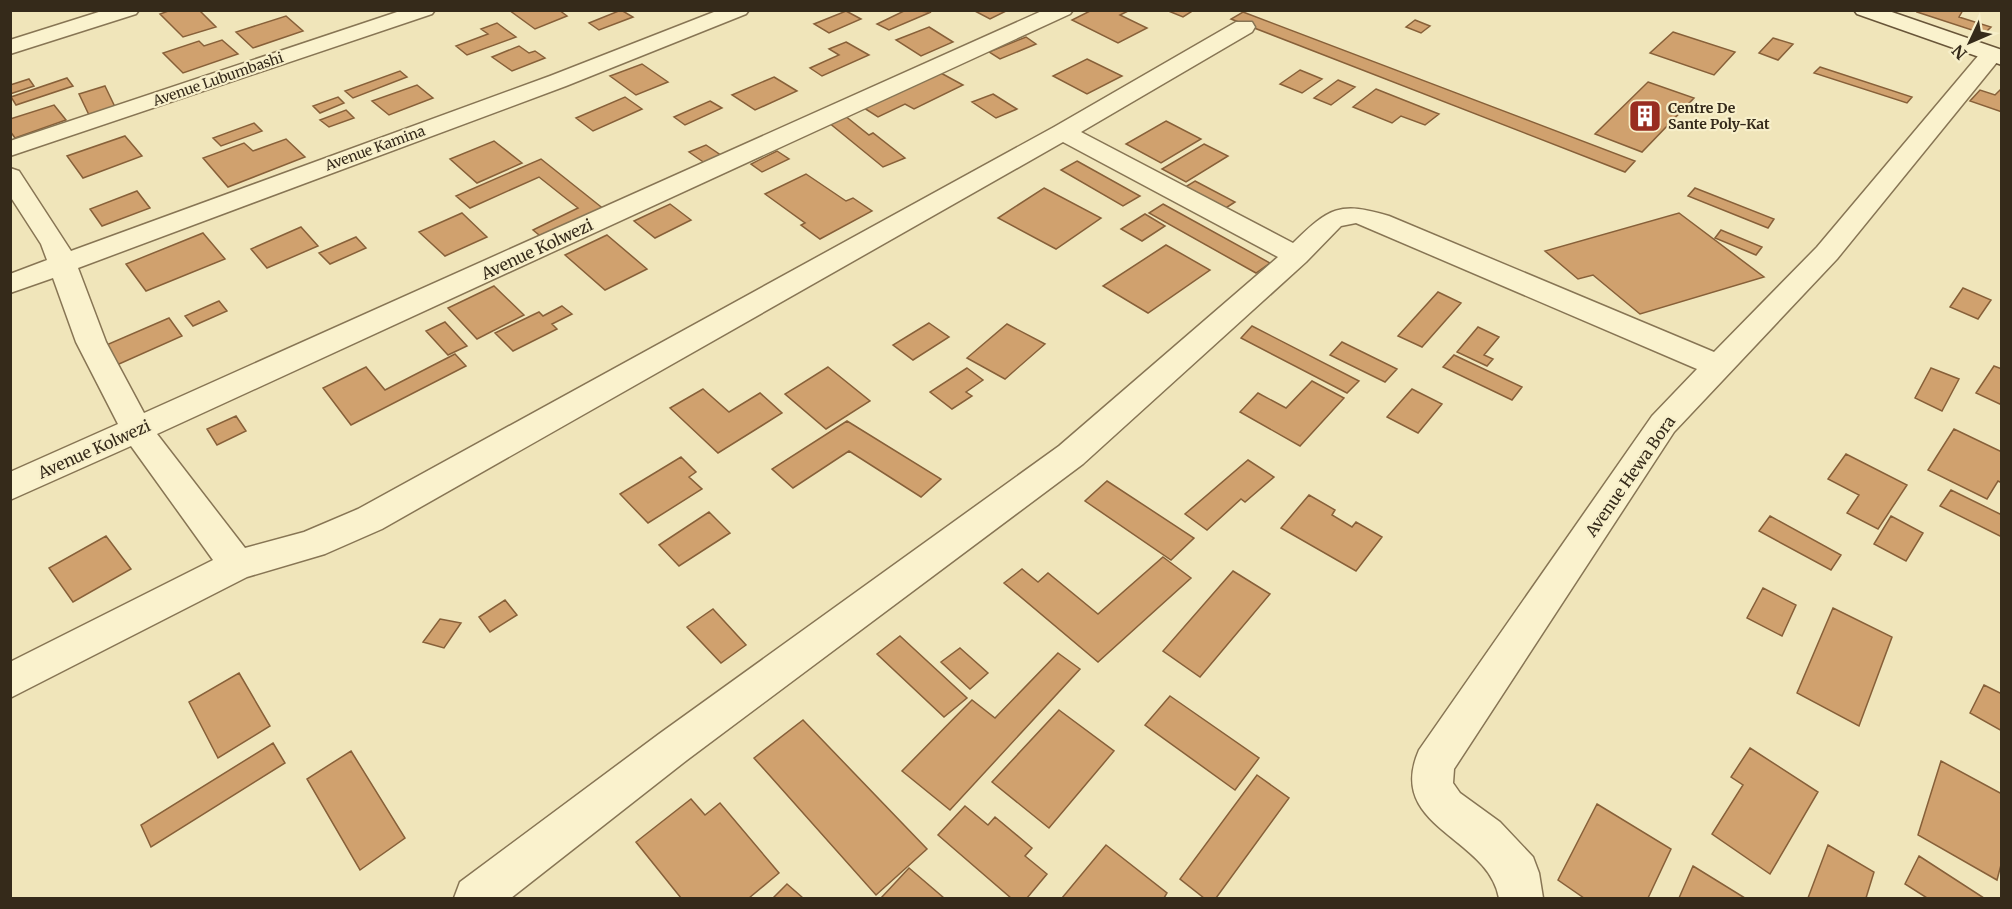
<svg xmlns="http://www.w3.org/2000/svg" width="2012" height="909" font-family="Merriweather,serif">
	<rect width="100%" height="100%" fill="#f0e5ba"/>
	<path fill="#d0a16e" stroke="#876039" stroke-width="1.5" d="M171,10h28l17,17 -33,10 -23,-23z
		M509,10h50l8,6 -32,13z
		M621,10l12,7 -34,13 -10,-7z
		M906,10l25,2 -42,18 -12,-6z
		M973,10h35l-18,9z
		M1092,10h38l-10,5 27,13 -29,15 -46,-23z
		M1166,10h28l-11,7z
		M1918,10h45l-4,7 32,10 -7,7 -67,-22z
		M846,11l15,8 -32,14 -15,-9z
		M1243,12l392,149 -10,11 -394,-153z
		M286,16l17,15 -50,17 -17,-16z
		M1415,20l15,6 -9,7 -15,-6z
		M497,23l19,14 -49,18 -11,-9 32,-12 -7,-5z
		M929,27l24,15 -32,14 -25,-16z
		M1673,32l62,20 -21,23 -64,-22z
		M1026,37l10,7 -36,15 -11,-7z
		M1773,38l20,6 -15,16 -19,-7z
		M222,40l16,14 -55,19 -20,-20 36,-12 5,5z
		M846,42l23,13 -47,21 -12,-8 29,-13 -10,-6z
		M519,46l10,7 6,-2 10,7 -33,13 -20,-14z
		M1087,59l35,17 -35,18 -34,-18z
		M642,64l26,18 -32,13 -26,-19z
		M1820,67l92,30 -5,6 -93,-30z
		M1300,70l22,9 -20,14 -22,-9z
		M400,71l7,6 -54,21 -8,-7z
		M939,72l24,13 -49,24 -9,-5 -27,13 -14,-9z
		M774,77l23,14 -42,19 -23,-15z
		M67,78l6,8 -57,19 -5,-8z
		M29,79l5,7 -24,8v-9z
		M1338,80l17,7 -24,18 -17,-7z
		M1648,82l46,16 -52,54 -47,-18z
		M417,85l16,13 -44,17 -17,-14z
		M105,86l11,23 -26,8 -11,-23z
		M2002,88v24l-32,-11 10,-11 15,5z
		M1376,89l63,25 -14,11 -24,-9 -9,7 -39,-16z
		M993,94l24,15 -21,9 -24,-16z
		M338,97l6,6 -24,10 -7,-7z
		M625,97l17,12 -49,22 -17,-13z
		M710,101l12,7 -37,17 -11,-8z
		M54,105l12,15 -51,18 -5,-7v-12z
		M346,110l8,8 -25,9 -9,-7z
		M844,115l25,20 4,-2 32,25 -22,9 -55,-45z
		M1166,121l35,18 -40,24 -35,-19z
		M254,123l8,8 -41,15 -8,-8z
		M125,136l17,20 -59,22 -16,-22z
		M286,139l19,18 -77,30 -25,-29 41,-15 9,8z
		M494,141l28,22 -45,20 -27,-24z
		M1204,144l24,12 -42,26 -24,-13z
		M706,145l19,13 -16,8 -20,-14z
		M777,151l12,8 -27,13 -11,-8z
		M541,159l64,51 -61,29 -11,-9 45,-22 -39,-31 -69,31 -14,-12z
		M1077,161l63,35 -17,10 -62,-36z
		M806,174l40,27 7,-3 19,13 -52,28 -19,-14 4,-2 -40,-29z
		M1195,181l40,21 -14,9 -39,-22z
		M1044,188l57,30 -45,31 -58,-31z
		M1695,188l79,31 -6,9 -80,-32z
		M137,191l13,17 -48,18 -12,-17z
		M670,204l21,16 -36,18 -21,-17z
		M1163,204l107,59 -14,10 -107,-60z
		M462,213l25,24 -42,19 -26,-24z
		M1679,213l85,64 -124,37 -47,-39 -15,4 -33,-28z
		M1145,214l20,12 -23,15 -21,-12z
		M301,227l17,19 -51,22 -16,-19z
		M1721,230l41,17 -6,8 -41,-17z
		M203,233l22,26 -79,32 -20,-27z
		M607,235l40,34 -42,21 -40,-35z
		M356,237l10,11 -36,16 -11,-11z
		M1166,245l44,25 -62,43 -45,-27z
		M494,286l30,29 -47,24 -29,-31z
		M1963,288l28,12 -13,19 -28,-12z
		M1438,292l23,11 -39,44 -24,-11z
		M219,301l8,10 -34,15 -8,-10z
		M562,306l10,8 -20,10 5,5 -44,22 -18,-18 44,-21 4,4z
		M169,318l13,18 -72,32 -13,-19z
		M445,322l22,24 -19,9 -22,-24z
		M929,323l20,14 -36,23 -20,-15z
		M1007,324l38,20 -40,35 -38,-21z
		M1252,326l107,55 -12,12 -106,-55z
		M1478,327l21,10 -15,18 9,4 -6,7 -30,-14z
		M1342,342l55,27 -12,13 -55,-27z
		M455,354l11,12 -115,59 -28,-37 43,-21 19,23z
		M1454,355l68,32 -10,13 -69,-33z
		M1994,366l8,3v36l-26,-12z
		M828,367l42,34 -44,28 -41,-35z
		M967,368l16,12 -17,12 6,4 -20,13 -22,-17z
		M1931,368l28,11 -17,32 -27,-13z
		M1312,381l32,17 -44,48 -60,-34 18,-19 28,15z
		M703,389l26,23 31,-19 22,20 -64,40 -48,-45z
		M1412,389l30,15 -24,29 -31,-16z
		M236,416l10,15 -29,14 -10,-16z
		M847,421l94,58 -20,18 -72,-46 -56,37 -21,-19z
		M1954,429l48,23v31l-4,-2 -11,18 -59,-29z
		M1846,454l61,31 -29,44 -31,-16 12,-18 -31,-16z
		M681,457l15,15 -7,5 13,12 -54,34 -28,-29z
		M1248,460l26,17 -29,25 -4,-3 -34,31 -22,-16z
		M1107,481l87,57 -23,22 -86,-59z
		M1951,490l51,25v22l-62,-31z
		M1309,495l26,15 -3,5 20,12 4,-5 26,15 -26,34 -75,-43z
		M709,512l21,21 -51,33 -20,-21z
		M1770,516l71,39 -10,15 -72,-39z
		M1891,516l32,17 -17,28 -32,-17z
		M106,536l25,33 -58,33 -24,-34z
		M1163,557l28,21 -93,84 -94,-79 18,-14 16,13 10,-9 50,41z
		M1233,571l37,23 -70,83 -37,-26z
		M1763,588l33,17 -14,31 -35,-18z
		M505,600l12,15 -27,17 -11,-15z
		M1833,608l59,29 -33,89 -62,-33z
		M713,609l33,36 -25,18 -34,-36z
		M440,619l21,4 -17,25 -21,-6z
		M900,636l67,62 -23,19 -67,-63z
		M960,648l28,25 -18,16 -29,-27z
		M1058,653l22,16 -130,141 -48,-39 70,-71 23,18z
		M239,673l31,53 -52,32 -29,-56z
		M1984,685l18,9v37l-32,-18z
		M1170,696l89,62 -24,32 -90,-65z
		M1059,710l55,41 -65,77 -57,-46z
		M803,720l124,129 -51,46 -122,-137z
		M273,743l12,20 -134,84 -10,-22z
		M1750,748l68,44 -48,82 -58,-40 31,-49 -12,-8z
		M351,751l54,87 -45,32 -53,-91z
		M1941,761l61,33v67l-5,19 -79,-45z
		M1257,775l32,23 -73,100h-12l-24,-19z
		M691,799l14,16 15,-12 59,70 -30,25h-68l-45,-56z
		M1597,804l74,45 -23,49h-64l-26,-18z
		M965,806l23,19 7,-8 37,31 -7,8 22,18 -20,24h-16l-73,-63z
		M1106,845l61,48 -3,5h-102z
		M1828,845l46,27 -8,26h-58z
		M1919,856l65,42h-57l-22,-14z
		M1693,866l52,32h-66z
		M909,868l35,30h-63z
		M787,884l16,14h-30z"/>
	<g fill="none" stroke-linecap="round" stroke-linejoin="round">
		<g stroke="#877554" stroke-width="3">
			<path id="minor" d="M105,10h34l-3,4 -126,40v-14z
				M403,10h32l-3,4 -422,142v-15z
				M719,10h30l-3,4 -180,72 -488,182 28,74 38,71 900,-403h29l-3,4 -913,420 88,114 59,-16 54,-23 696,-382 182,-105h16l3,5 -3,5 -171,100 212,111c36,-35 46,-42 96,-27l325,136 103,-105 166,-197h16l3,6 -165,203 -163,173 -220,337 -1,14 7,10 40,29 33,35 6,16 4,25h-44c-11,-62 -114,-70 -80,-148l233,-334 45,-47 -341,-146 -15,3 -35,36 -223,202 -396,296 -176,138h-57l6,-16 199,-148 400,-288 219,-189 -215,-115 -681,387 -57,25 -78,23 -237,121v-36l203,-102 -82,-114 -121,54v-28l108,-48 -42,-82 -23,-64 -43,15v-19l37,-14 -6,-16 -31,-48v-28l9,3 52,80 479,-175z"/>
		</g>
		<g stroke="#685538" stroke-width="3">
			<path id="secondary" d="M1854,10h32l116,40v15l-145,-51z"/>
		</g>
		<use href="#minor" fill="#faf2cd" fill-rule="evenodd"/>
		<use href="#secondary" fill="#faf2cd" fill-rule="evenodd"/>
	</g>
	<defs>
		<g id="building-square" transform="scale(1.725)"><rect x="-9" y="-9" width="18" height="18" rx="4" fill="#992d21" stroke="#f7efca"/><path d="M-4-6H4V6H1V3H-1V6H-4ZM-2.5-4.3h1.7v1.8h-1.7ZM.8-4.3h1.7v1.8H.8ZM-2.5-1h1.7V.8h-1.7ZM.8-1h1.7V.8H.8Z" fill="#fff"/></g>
	</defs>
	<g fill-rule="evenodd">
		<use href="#building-square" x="1645" y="116"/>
	</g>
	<g text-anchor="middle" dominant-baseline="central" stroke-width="4.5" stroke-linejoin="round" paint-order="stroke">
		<g font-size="14" fill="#352a1a" stroke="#f7efca">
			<text transform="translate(218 79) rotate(-19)">Avenue Lubumbashi</text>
			<text transform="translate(375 148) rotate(-20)">Avenue Kamina</text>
		</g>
		<g font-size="14" font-weight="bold" fill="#352a1a" stroke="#f7efca" text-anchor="start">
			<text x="1668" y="108">Centre De<tspan x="1668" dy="16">Sante Poly-Kat</tspan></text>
		</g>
		<g font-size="16" fill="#352a1a" stroke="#f7efca">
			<text transform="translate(537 249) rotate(-25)">Avenue Kolwezi</text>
			<text transform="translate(94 449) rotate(-24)">Avenue Kolwezi</text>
			<text transform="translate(1630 476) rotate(-55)">Avenue Hewa Bora</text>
		</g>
	</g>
	<rect width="2012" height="909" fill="none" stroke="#352a1a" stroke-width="24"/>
	<g transform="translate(1970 42) rotate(226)" stroke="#f7efca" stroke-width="4.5" paint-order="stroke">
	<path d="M0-4.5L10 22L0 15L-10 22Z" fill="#352a1a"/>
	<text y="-9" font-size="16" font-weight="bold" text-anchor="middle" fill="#352a1a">N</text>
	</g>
</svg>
